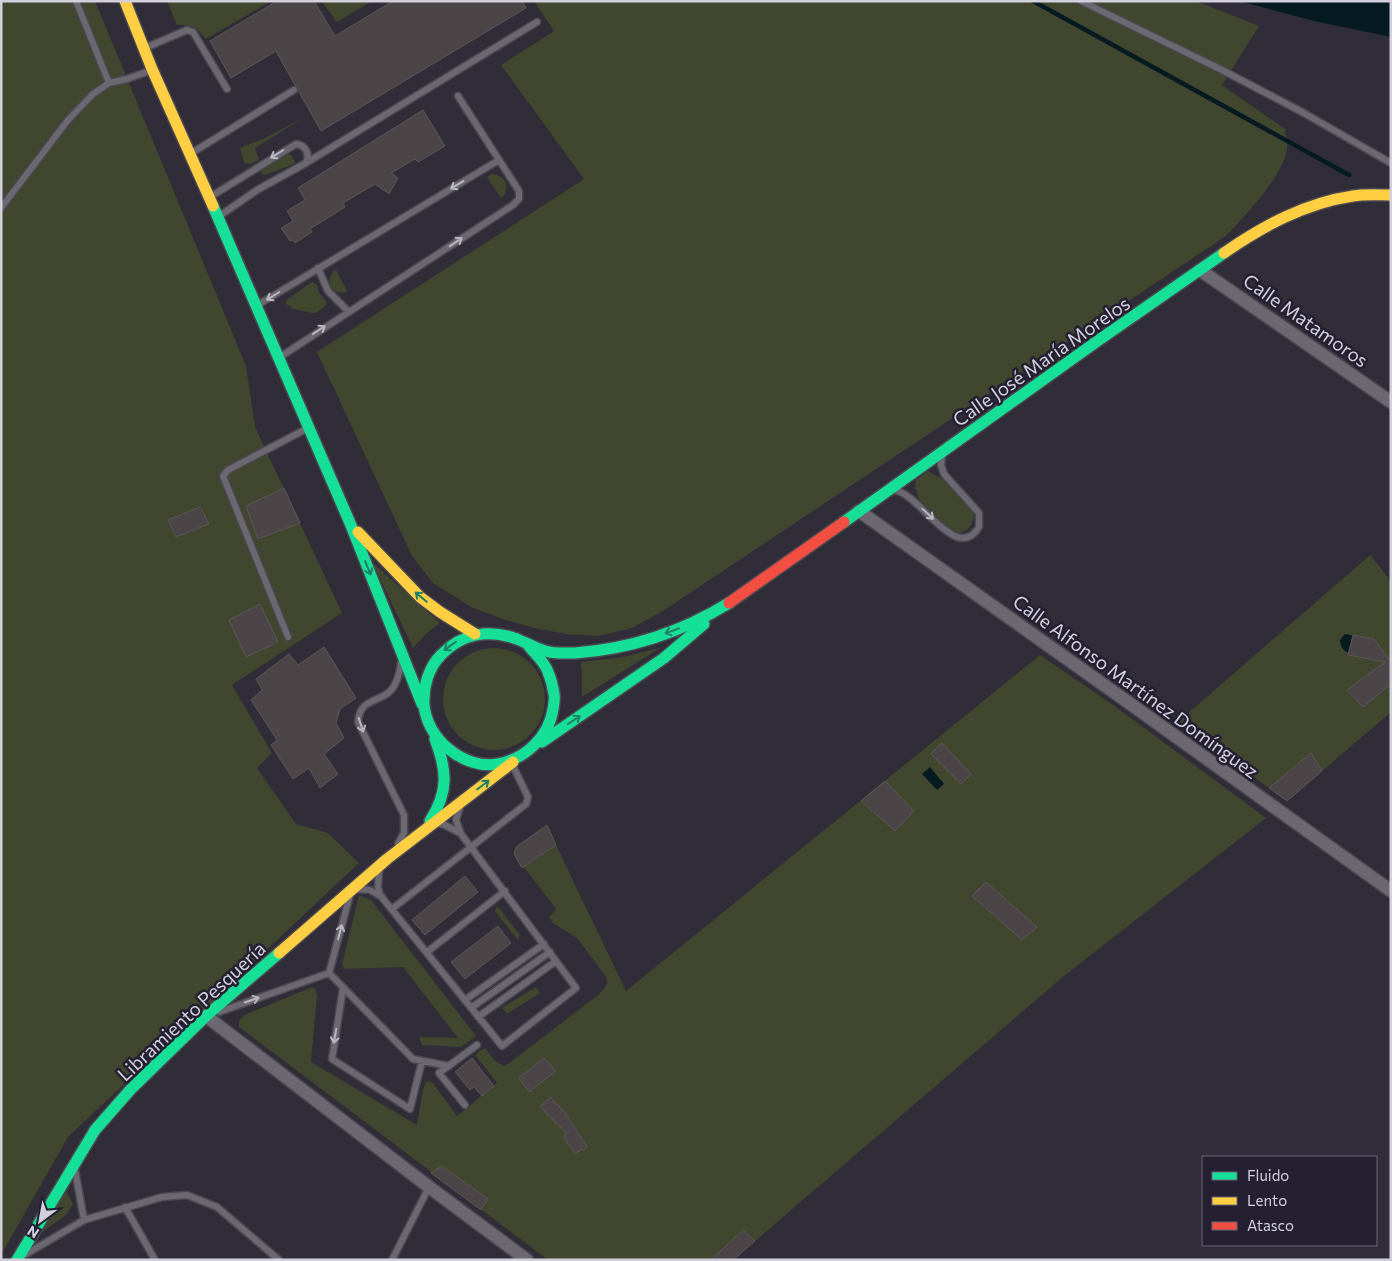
<svg xmlns="http://www.w3.org/2000/svg" width="1392" height="1261" font-family="Commissioner,sans-serif">
	<rect width="100%" height="100%" fill="#302d38"/>
	<path fill="#41462e" d="M1,1h94l151,365 9,61 87,186 -110,72 40,68 -15,15 39,56 32,9 31,30 -291,274 -67,118z
		M167,1h104l-65,38c-10,-12 -13,-14 -29,-14z
		M321,1h51l-35,21z
		M534,1h662l63,25 -37,59 63,44c0,6 3,13 2,19 -2,26 -42,68 -61,88l-563,375 -31,17 -33,8 -33,-2 -32,-6 -31,-9 -32,-12 -38,-24 -21,-27 -95,-204 267,-173 -83,-114 53,-34z
		M303,118l-48,30 4,12 -8,4 -7,-1 -4,-15 25,-10z
		M287,154l4,1 4,7 -1,2 -29,11 -4,-1 1,-4z
		M492,174c14,1 19,14 9,24l-14,-21z
		M334,270h2l11,21 -1,1c-15,3 -21,-10 -12,-22z
		M312,282l5,3 2,8 7,8v4l-10,8h-3l-20,-4 -8,-6 3,-4z
		M928,471l14,8 32,34c0,13 -8,21 -21,20l-34,-34 -4,-12 1,-7z
		M1370,555l21,26v131l-104,89 -109,-79z
		M372,562l68,61 -13,10 -14,15z
		M660,648l-78,49v-25l-1,-10 42,-5z
		M443 699a51 51 0 1 1 102 0a51 51 0 1 1-102 0Z
		M1040,655l76,52 150,111 -202,158 -331,284h-185l-309,-233v-6l5,-6 66,-27h5l2,8 -6,66 106,63 6,-36 4,-8 6,2 24,33 40,-33 -21,-27 2,-4 7,-4 10,13 9,5 4,-2 90,-69c5,-5 10,-9 9,-17l-30,-40 -24,-15 -4,-6 7,-8 -32,-42 32,-22 70,146z
		M359,895l12,5 105,136 -15,11 -39,-2 -3,-8 39,1 -55,-71 -58,2 -3,-5z
		M496,907l3,1 21,27 -2,5 -23,-29z
		M536,987l4,6 -33,21 -5,-6z
		M65,1189l8,15 -7,11 -28,20z"/>
	<path fill="#061b21" d="M1239,1h152v36l-77,-16z
		M1345,634l17,3 -13,16c-6,-2 -9,-7 -9,-13z
		M930,767l14,17 -7,6 -15,-16z"/>
	<g fill="none" stroke-linecap="round" stroke-linejoin="round">
		<path stroke="#061b21" stroke-width="4.5" d="M1033,1l316,174"/>
	</g>
	<path fill="#4b4548" stroke="#5c5658" d="M277,1h37l21,35 58,-35h129l4,7 -205,123 -22,-39 -1,-4 -3,-3 -19,-34 -45,27 -21,-37z
		M423,110l22,36 -27,16 -3,-3 -24,14 7,5 -9,16 -14,-10 -32,19 2,4 -35,22 2,3 -17,11 -3,-3 -2,1 -9,-13 12,-7 -6,-10 18,-11 -7,-12z
		M284,488l16,35 -42,16 -12,-33z
		M200,507l9,17 -33,13 -8,-17z
		M260,604l18,38 -32,15 -17,-37z
		M1353,635l21,4 15,20 2,-1v26l-28,23 -16,-17 38,-28 -37,-7z
		M324,647l32,51 -16,11 -4,14 8,15 -20,16 14,20 -18,14 -11,-20 -16,11 -22,-34 6,-5 -26,-40 11,-10 -6,-11 33,-25 9,11z
		M942,743l29,31 -10,10 -30,-30z
		M1311,753l11,18 -35,30 -18,-13z
		M885,781l29,30 -19,20 -34,-30z
		M547,825l9,20 -34,23 -8,-14 2,-7z
		M465,876l13,16 -53,43 -13,-15z
		M986,882l51,45 -15,13 -50,-44z
		M498,926l13,17 -46,36 -14,-17z
		M472,1058l22,28 -12,10 -8,-9 -4,3 -15,-18z
		M544,1058l12,13 -27,21 -10,-14z
		M550,1097l14,14 23,36 -4,3 -1,-1 -7,5 -12,-18 4,-2 -27,-27z
		M442,1166l46,33 -7,11 -50,-37z
		M743,1230l12,11 -22,19h-22z"/>
	<g fill="none" stroke-linecap="round" stroke-linejoin="round">
		<g stroke="#4a4850" stroke-width="9">
			<path id="lane" d="M76,1l33,82
				M1081,1l141,69 80,42 89,51
				M145,48l42,-18 6,2 34,57
				M190,154l104,-64
				M210,197l86,-53c10,1 14,10 10,19
				M1,208l67,-88 25,-26 16,-11 18,-4 25,-9
				M218,217l39,-27 49,-27 231,-141
				M318,268l10,23 20,20
				M256,306l243,-146
				M280,357l233,-152 6,-6v-8l-61,-95
				M894,490c26,3 62,75 85,37v-14l-35,-39 -3,-9 1,-9
				M288,637l-65,-161 5,-6 80,-42
				M437,823l8,2 15,8
				M398,844l6,-11v-18l-46,-93c2,-22 16,-19 30,-29 8,-6 12,-20 13,-30
				M379,871l-1,16 2,8 122,151 74,-58 -115,-154 -5,-14 4,-13
				M356,889l14,1 12,7
				M392,909l134,-105 2,-7 -16,-33
				M427,952l78,-61
				M329,973l84,86 36,7
				M329,973l21,-78
				M343,988l-11,71 78,50 12,-48
				M465,1000l79,-56
				M471,1008l79,-56
				M219,1012l110,-39
				M478,1017l78,-56
				M465,1105l-26,-32 38,-28
				M75,1170l9,50
				M125,1207l30,53
				M26,1254l58,-34 78,-23 25,-2 30,12 62,53
				M392,1260l37,-73"/>
		</g>
		<g stroke="#4a4850" stroke-width="15">
			<path id="street" d="M1200,270l191,132
				M859,511l259,184 273,196
				M206,1016l223,171 98,73"/>
		</g>
		<g stroke="#4a4850" stroke-width="14">
			<path id="fast" d="M213,206l137,317 72,181
				M844,522l252,-180 128,-89
				M528,645c6,8 17,17 20,27 3,7 5,15 6,22 1,5 0,10 -1,15 -4,28 -28,50 -55,55 -35,6 -72,-26 -74,-60 -1,-18 5,-37 17,-49 21,-22 48,-26 76,-16 10,4 18,9 28,12 10,3 20,2 30,2 55,-4 107,-21 154,-50
				M542,742l122,-84 40,-34
				M430,821c19,-30 17,-50 5,-82
				M17,1260l78,-130 36,-41 75,-73 73,-63"/>
		</g>
		<g stroke="#4a4850" stroke-width="14">
			<path id="slow" d="M125,1l27,68 61,137
				M1224,253c39,-27 81,-50 129,-57 12,-2 25,-1 38,-1
				M358,532l62,65 20,15 35,22
				M279,953l108,-94 126,-97"/>
		</g>
		<g stroke="#4a4850" stroke-width="14">
			<path id="jam" d="M729,603l115,-81"/>
		</g>
		<use href="#lane" stroke="#6b6871" stroke-width="6"/>
		<use href="#street" stroke="#6b6871" stroke-width="12"/>
		<use href="#fast" stroke="#16e098" stroke-width="11"/>
		<use href="#slow" stroke="#ffcf43" stroke-width="11"/>
		<use href="#jam" stroke="#f24e42" stroke-width="11"/>
	</g>
	<defs><path id="oneway-shaft" d="M-6 0H5M1.5-3L5.5 0L1.5 3" fill="none" stroke-width="1.6" stroke-linecap="round" stroke-linejoin="round" transform="scale(1.25)"/></defs>
	<g stroke="#b8b6c1">
		<use href="#oneway-shaft" transform="translate(277 154) rotate(148)"/>
		<use href="#oneway-shaft" transform="translate(457 185) rotate(149)"/>
		<use href="#oneway-shaft" transform="translate(456 242) rotate(-33)"/>
		<use href="#oneway-shaft" transform="translate(273 296) rotate(148)"/>
		<use href="#oneway-shaft" transform="translate(319 330) rotate(-34)"/>
		<use href="#oneway-shaft" transform="translate(928 514) rotate(43)"/>
		<use href="#oneway-shaft" transform="translate(361 725) rotate(72)"/>
		<use href="#oneway-shaft" transform="translate(340 932) rotate(-75)"/>
		<use href="#oneway-shaft" transform="translate(252 1000) rotate(-19)"/>
		<use href="#oneway-shaft" transform="translate(335 1036) rotate(100)"/>
	</g>
	<g stroke="#1d8065">
		<use href="#oneway-shaft" transform="translate(368 568) rotate(68)"/>
		<use href="#oneway-shaft" transform="translate(421 597) rotate(-140)"/>
		<use href="#oneway-shaft" transform="translate(672 631) rotate(160)"/>
		<use href="#oneway-shaft" transform="translate(450 646) rotate(144)"/>
		<use href="#oneway-shaft" transform="translate(574 720) rotate(-34)"/>
		<use href="#oneway-shaft" transform="translate(483 785) rotate(-37)"/>
	</g>
	<g text-anchor="middle" dominant-baseline="central" stroke-width="5" stroke-linejoin="round" paint-order="stroke">
		<g font-size="19" fill="#d2d0dc" stroke="#242032">
			<text transform="translate(1306 320) rotate(35)">Calle Matamoros</text>
			<text transform="translate(1041 361) rotate(-35)">Calle José María Morelos</text>
			<text transform="translate(1136 686) rotate(36)">Calle Alfonso Martínez Domínguez</text>
			<text transform="translate(191 1011) rotate(-43)">Libramiento Pesquería</text>
		</g>
	</g>
	<rect width="1392" height="1261" fill="none" stroke="#d2d0dc" stroke-width="5"/>
	<rect x="1202" y="1156" width="175" height="90" fill="#242032" stroke="#6a6676"/>
	<rect x="1212" y="1172" width="25" height="8" fill="#16e098" stroke="#6a6676"/>
	<text x="1247" y="1181" font-size="15" fill="#d2d0dc">Fluido</text>
	<rect x="1212" y="1197" width="25" height="8" fill="#ffcf43" stroke="#6a6676"/>
	<text x="1247" y="1206" font-size="15" fill="#d2d0dc">Lento</text>
	<rect x="1212" y="1222" width="25" height="8" fill="#f24e42" stroke="#6a6676"/>
	<text x="1247" y="1231" font-size="15" fill="#d2d0dc">Atasco</text>
	<g transform="translate(40 1221) rotate(212)" stroke="#242032" stroke-width="4" paint-order="stroke">
	<path d="M0-4L9 19L0 12L-9 19Z" fill="#d2d0dc"/>
	<text y="-8" font-size="14" font-weight="bold" text-anchor="middle" fill="#d2d0dc">N</text>
	</g>
</svg>
